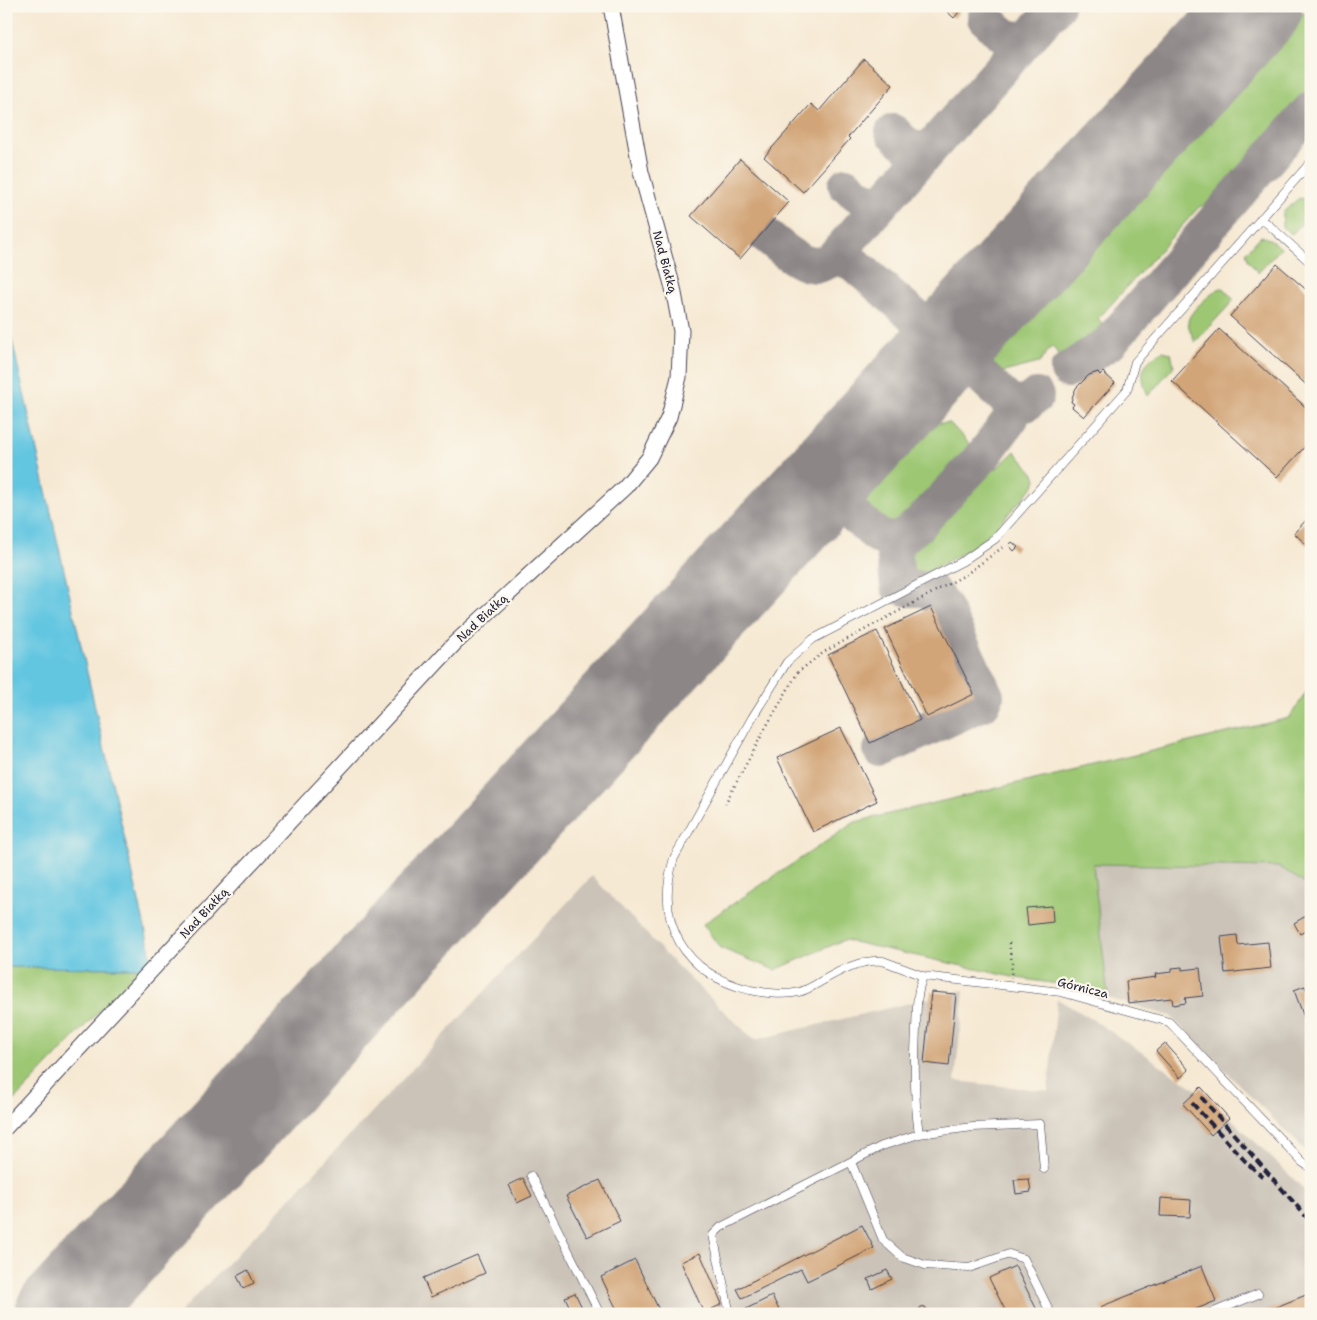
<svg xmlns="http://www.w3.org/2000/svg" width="1317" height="1320" font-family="'Shantell Sans',sans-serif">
	<rect width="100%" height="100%" fill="#fbf7ec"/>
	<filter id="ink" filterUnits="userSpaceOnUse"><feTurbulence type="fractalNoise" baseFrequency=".02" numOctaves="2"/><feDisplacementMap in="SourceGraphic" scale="10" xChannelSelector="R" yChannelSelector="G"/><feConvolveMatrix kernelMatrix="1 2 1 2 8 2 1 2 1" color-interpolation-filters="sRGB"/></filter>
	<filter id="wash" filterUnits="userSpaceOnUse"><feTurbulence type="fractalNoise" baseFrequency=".0096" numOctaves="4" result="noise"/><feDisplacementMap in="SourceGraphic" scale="20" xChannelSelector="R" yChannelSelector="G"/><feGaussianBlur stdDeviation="1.12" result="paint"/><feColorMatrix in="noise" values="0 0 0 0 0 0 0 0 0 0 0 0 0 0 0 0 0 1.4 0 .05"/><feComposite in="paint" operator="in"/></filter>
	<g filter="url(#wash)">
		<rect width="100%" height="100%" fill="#f6e9d3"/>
		<path fill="#cbc3b8" d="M1093,864l187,3 31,21v268l-141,-140 -62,-18z
			M592,876l82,87 80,77 210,-50 -9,91 93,10 9,-92 35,20 120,81 99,96v118h-1133l82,-84 130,-137z"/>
		<path fill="#9dc773" stroke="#607457" d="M1311,11v84l-73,80 -22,29h-10l-7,3 -101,112 7,6 -16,17 -30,13 -7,-9 -13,17 -43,11 -7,-3 -2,-7 4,-7 307,-341z
			M1299,198l7,1 5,5v10l-19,20 -10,-7 1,-15z
			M1261,236l6,2 14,10 -23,25 -10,-13 -2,-8z
			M1222,287l12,13 -39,42c-2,-6 -7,-14 -7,-20 0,-10 26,-31 34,-35z
			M1163,351l8,2 3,13 -26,30c-9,-24 -8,-32 15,-45z
			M930,423h20l26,28 -65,71 -9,7 -8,2 -7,-3 -29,-24z
			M1015,451l19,23 2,5 -2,7 -43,47 -21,16 -60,33 -8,-15 2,-15 15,-20 68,-73 9,10z
			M1311,685v203l-31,-21 -187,-3 15,134 -44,-13 -47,-7 -173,-38 -69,30 -55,-22 -17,-24 152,-102 434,-104z
			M6,967l134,1 -134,141z"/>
		<path fill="#63c6e1" stroke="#42748e" d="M6,314l141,623 4,21 -11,10 -134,-1z"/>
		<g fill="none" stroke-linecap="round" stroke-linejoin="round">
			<path stroke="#8c8687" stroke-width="36" d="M985,18c16,14 21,25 44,19
				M893,132c14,13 18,21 38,15
				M846,185c14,12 20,19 39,14
				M763,233c12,9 31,28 46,31 20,5 20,-14 45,0l94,81 59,55 5,3 14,1 10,-8
				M832,259l225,-253
				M1068,370l41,-27 202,-234
				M819,487l57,47 8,5 15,1 19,-15 65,-69 28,-38v-11l-4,-7
				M881,750l102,-47 3,-7 -43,-90 -13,-17h-21l-11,-3 -4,-34 5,-12"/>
			<path stroke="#8c8687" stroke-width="90" d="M60,1314l759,-827 439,-481"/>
		</g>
		<g id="blocks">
			<path fill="#d2a578" d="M941,6h23l-10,12z
				M864,59l29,26 -45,52 2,2 -47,53 -39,-35 47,-53 8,7z
				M740,159l49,43 -49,57 -49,-43z
				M1277,264l34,30v95l-81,-73z
				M1219,329l92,83v28l-34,37 -105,-96z
				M1098,372l2,3 3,-3 12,11 -31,34 -12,-10 2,-3 -3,-2 2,-7 3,-7 13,-13z
				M1311,515v34l-17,-16z
				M1012,542l6,5 -4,4 -5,-6z
				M931,607l43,87 -47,23 -42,-88z
				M877,631l43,89 -50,23 -42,-88z
				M841,728l36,73 -64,31 -36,-74z
				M1052,906l1,16 -25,3 -2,-17z
				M1311,913v15l-11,6 -6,-11z
				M1237,935l1,10 30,-3 3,26 -46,5 -4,-36z
				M1182,967v3l18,-2 3,28 -18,2 1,5 -13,2 -1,-7 -44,5 -2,-22 30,-4 -1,-3 17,-2v-4z
				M1305,986l6,15v35l-17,-46z
				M931,992l25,2 -7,72 -25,-3z
				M1165,1043l24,27 -9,8 -24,-27z
				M1201,1087l28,31 -18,17 -28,-31z
				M523,1178l9,18 -15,7 -8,-18z
				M1029,1179l2,13 -15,2 -2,-14z
				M600,1180l20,41 -33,16 -21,-41z
				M1161,1198l30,2 -1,17 -30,-1z
				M862,1225l12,23 -67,33 -6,-12 -59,29 -5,-9z
				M700,1253l22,51 -18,9 -23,-51z
				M477,1255l8,18 -54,24 -8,-19z
				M635,1260l26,54h-42l-18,-37z
				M1015,1266l24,48h-36l3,-2 -17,-34z
				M1202,1266l14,35 -32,13h-81l-3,-7z
				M248,1270l6,13 -11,5 -6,-12z
				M887,1270l5,9 -20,10 -4,-10z
				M575,1293l10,21h-12l-8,-17z
				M1306,1295l5,10v9h-44l-1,-3z
				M772,1296l9,18h-33l-2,-5z
				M919.5 1310a3.5 3.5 0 1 1 7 0a3.5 3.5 0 1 1-7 0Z"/>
		</g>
	</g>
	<g filter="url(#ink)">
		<use href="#blocks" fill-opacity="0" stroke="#424052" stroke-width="1"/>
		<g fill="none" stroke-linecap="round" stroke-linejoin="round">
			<g stroke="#424052" stroke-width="9">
				<path id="service" d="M1311,162l-176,200 -8,28 -132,149 -32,22 -150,78 -26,23 -35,56 -78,140c-20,65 10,116 76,132 15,3 34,6 49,2 8,-2 14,-6 21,-10 19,-11 40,-23 63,-21l40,15 138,16 108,30 133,140 9,6
					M1261,218l50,45
					M919,1134c-5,-35 -5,-69 -3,-105 1,-18 0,-36 7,-53
					M851,1162l32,78 19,17 23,8 44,3 40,-14 15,5 27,55
					M531,1176l69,138
					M730,1314l-17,-79 8,-8 161,-81 37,-12 54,-7 67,-3 4,45
					M1209,1314l49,-20"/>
			</g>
			<g stroke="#424052" stroke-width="17">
				<path id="minor" d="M6,1127l449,-484 170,-156 24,-29 20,-41 10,-40 2,-46 -8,-43 -32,-116 -30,-166"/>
			</g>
			<path stroke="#424052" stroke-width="2.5" stroke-dasharray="1 4" stroke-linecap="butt" d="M725,804l41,-77 32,-55 26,-20 141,-77 38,-28
				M1009,943l3,20 -1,15"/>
			<use href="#service" stroke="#fff" stroke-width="8"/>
			<use href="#minor" stroke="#fff" stroke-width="15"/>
			<path stroke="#22223b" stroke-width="4" stroke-dasharray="8 4" stroke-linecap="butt" d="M1201,1097l110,125
				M1192,1103l54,59 17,15"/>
		</g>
	</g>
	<g text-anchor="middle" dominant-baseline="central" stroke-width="4.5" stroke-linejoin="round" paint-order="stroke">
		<g font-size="12" fill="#22223b" stroke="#fbf7ec">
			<text transform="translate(665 262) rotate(75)">Nad Białką</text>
			<text transform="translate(482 618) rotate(-43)">Nad Białką</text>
			<text transform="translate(204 913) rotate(-47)">Nad Białką</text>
			<text transform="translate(1083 988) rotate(14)">Górnicza</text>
		</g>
	</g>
	<rect width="1317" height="1320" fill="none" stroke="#fbf7ec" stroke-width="25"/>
</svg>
